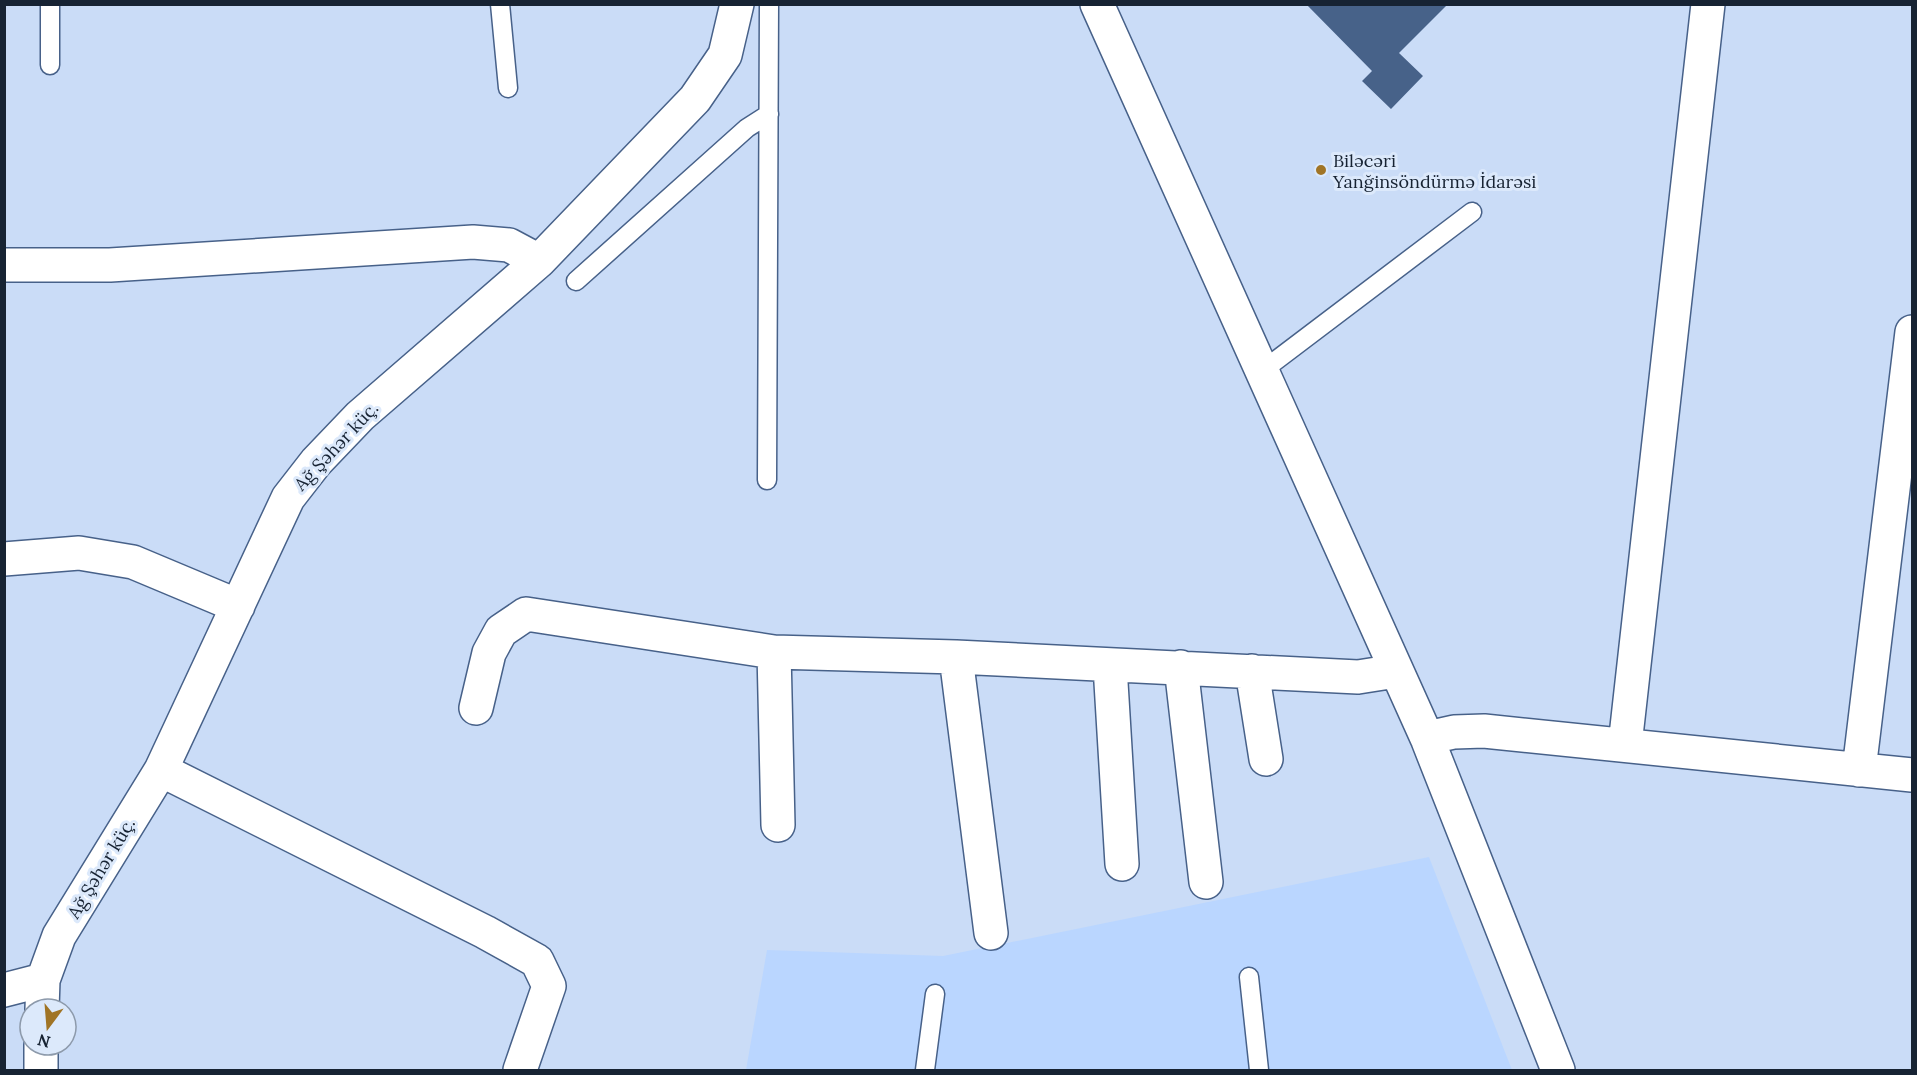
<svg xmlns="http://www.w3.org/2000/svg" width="1917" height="1075" font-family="Lora,serif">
	<rect width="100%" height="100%" fill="#cadcf7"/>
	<path fill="#bad6ff" d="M1429,857l83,213h-766l21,-120 176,6z"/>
	<path fill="#476289" d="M1306,4h142l-49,49 24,23 -32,33 -29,-28 10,-10z"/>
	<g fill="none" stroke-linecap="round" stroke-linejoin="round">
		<g stroke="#476189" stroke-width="21">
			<path id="service" d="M50,4v61
				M500,4l8,84
				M576,281l171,-153 22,-14
				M1262,371l210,-159
				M767,480l2,-476
				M1249,977l10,93
				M925,1070l10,-76"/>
		</g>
		<g stroke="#476189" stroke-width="36">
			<path id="minor" d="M1097,4l330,734 131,332
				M4,265h106l363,-23 36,3 30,16
				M4,559l75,-6 54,9 105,44
				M774,652l4,173
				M956,657l35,276
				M1110,666l12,198
				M1181,667l25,215
				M1252,671l14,88
				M476,708l13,-55 12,-22 25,-17 248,38 182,5 402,20 38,-6
				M1427,738l27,-6 30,-1 428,44
				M1625,745l83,-741
				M161,770l324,162 52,29 12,25 -29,84
				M1859,770l53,-438
				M4,990l39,-10
				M42,1009l1,-29 16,-44 102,-166 127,-272 28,-36 44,-46 179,-155 156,-162 30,-44 12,-51
				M41,1045v25"/>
		</g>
		<use href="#service" stroke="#fff" stroke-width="18"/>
		<use href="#minor" stroke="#fff" stroke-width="33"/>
	</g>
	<circle fill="#a07425" stroke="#dce9fb" stroke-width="2" cx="1321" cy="170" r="6"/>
	<g text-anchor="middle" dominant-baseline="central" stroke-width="6" stroke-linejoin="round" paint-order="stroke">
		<g font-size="18" fill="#172333" stroke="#dce9fb" text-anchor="start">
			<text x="1333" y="160">Biləcəri<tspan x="1333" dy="21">Yanğinsöndürmə İdarəsi</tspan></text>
		</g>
		<g font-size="18" fill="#172333" stroke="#dce9fb">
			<text transform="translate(336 446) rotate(-47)">Ağ Şəhər küç.</text>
			<text transform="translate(101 868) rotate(-59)">Ağ Şəhər küç.</text>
		</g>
	</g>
	<rect width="1917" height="1075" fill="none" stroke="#172333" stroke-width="12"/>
	<g transform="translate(48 1027) rotate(196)"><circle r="28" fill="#dce9fb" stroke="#8d9aab" stroke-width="1.5"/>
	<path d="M0-4.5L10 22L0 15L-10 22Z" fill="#a07425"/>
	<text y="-9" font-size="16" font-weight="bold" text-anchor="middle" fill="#172333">N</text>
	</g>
</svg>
